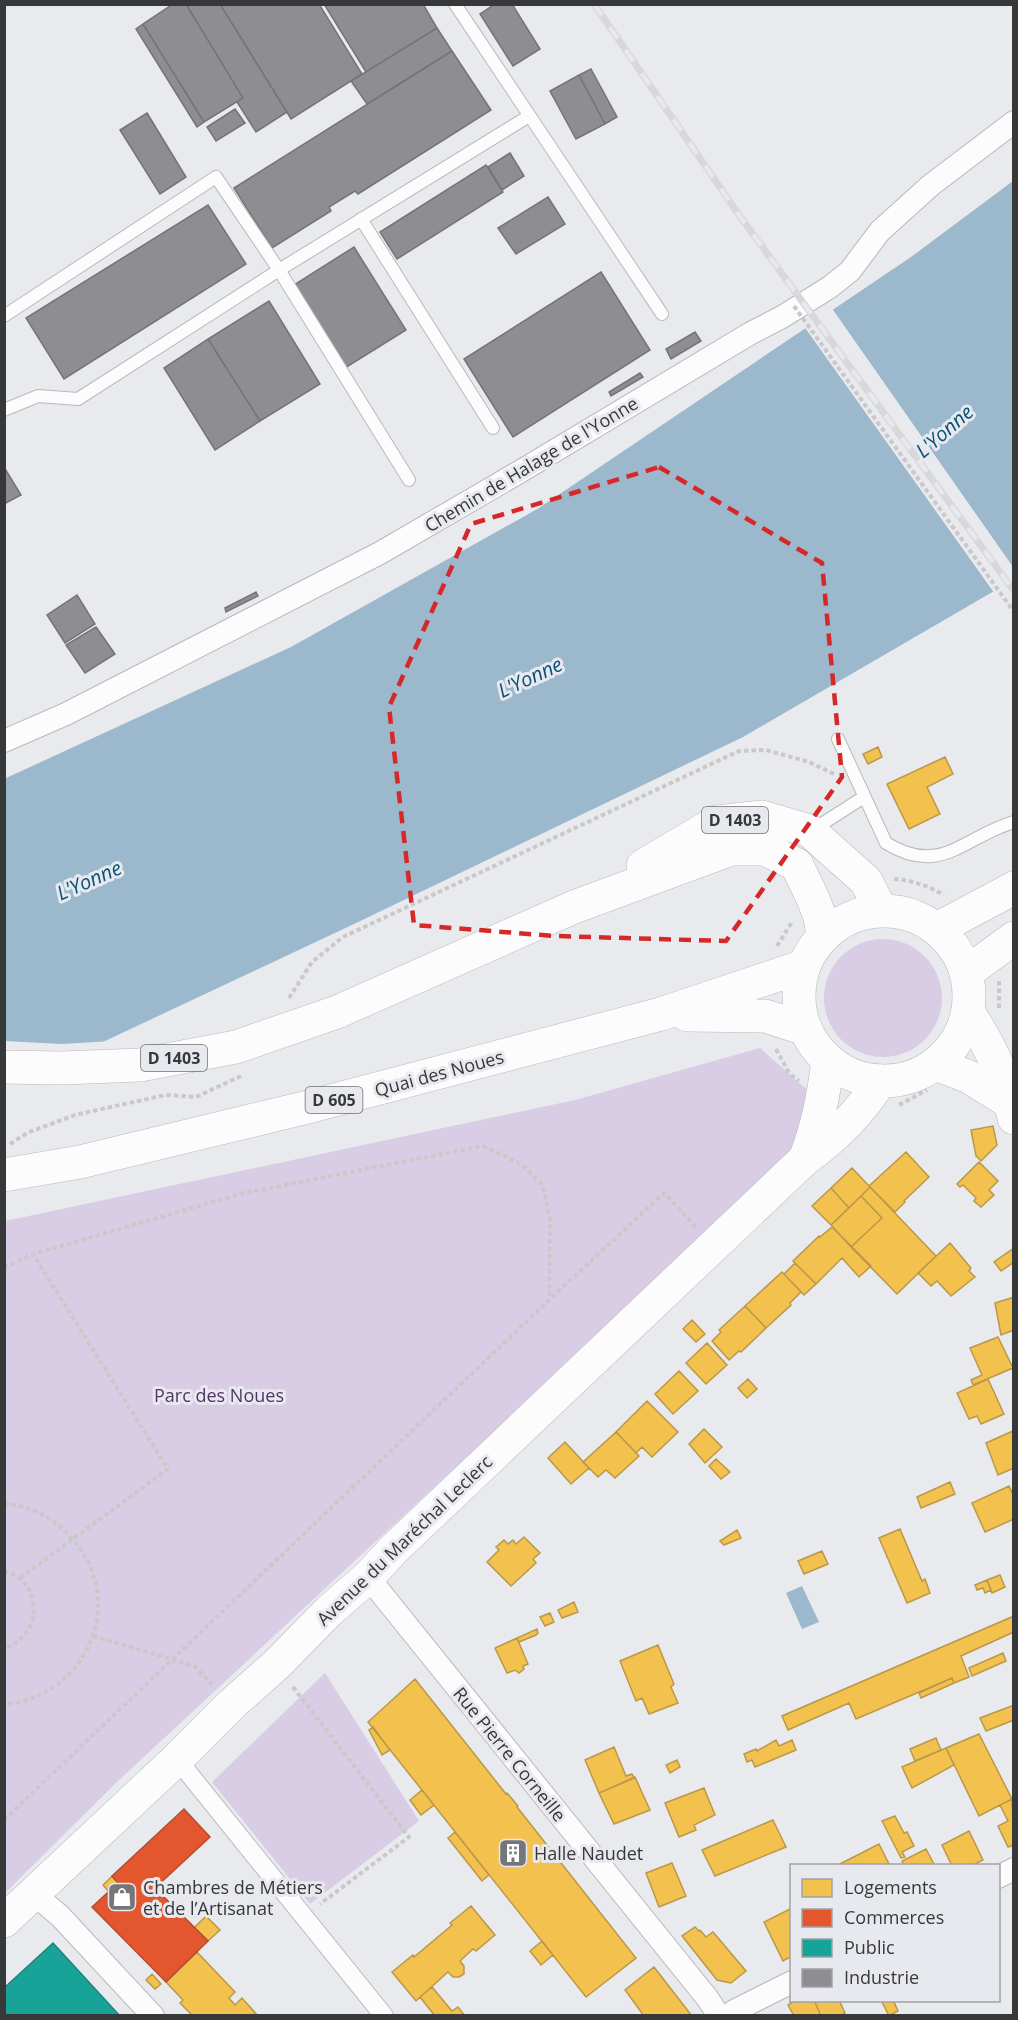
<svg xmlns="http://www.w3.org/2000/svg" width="1018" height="2020" font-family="'Open Sans',sans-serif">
	<rect width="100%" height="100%" fill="#e9eaee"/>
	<path fill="#d8cde4" d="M824 998a59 59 0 1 1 118 0a59 59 0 1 1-118 0Z
		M760,1048l72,64 -158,152 -556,517 -113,112v-672l570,-121z
		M325,1673l94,148 -109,83 -98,-122z"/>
	<path fill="#9bb8cd" d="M1013,181v399l-270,157 -389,187 -349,164 -1,-309 287,-132 248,-139 372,-251z
		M802,1586l17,36 -17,7 -16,-36z"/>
	<path fill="#e9eaee" d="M831,307l182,260 1,17 -19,10 -192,-269z
		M5,1041l56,3 52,-3 -102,47h-7z"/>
	<path fill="#f2c14e" stroke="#ba9848" stroke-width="1.5" d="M878,747l4,10 -14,7 -5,-10z
		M945,757l8,17 -26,13 13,27 -31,15 -22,-45z
		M993,1126l4,19 -16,16 -5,-5 -5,-26z
		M906,1152l23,25 -25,24 1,1 -10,10 -26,-26z
		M979,1162l19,19 -9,9 5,5 -13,12 -7,-6 2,-3 -13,-13 -3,2 -3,-3z
		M852,1168l18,19 -21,21 -18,-20z
		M870,1187l66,69 -39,38 -46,-47 31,-29 -21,-22z
		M831,1188l18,20 -18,17 -19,-19z
		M861,1196l21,22 -31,29 -20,-22z
		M832,1227l39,39 -12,11 -17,-19 -26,26 -23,-23 26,-25 1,1z
		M950,1243l21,25 -2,3 6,6 -24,19 -14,-15 -6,5 -13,-13z
		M1014,1248v14l-13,9 -7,-9z
		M795,1263l21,21 -12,11 -20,-21z
		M782,1272l19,20 -11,11 1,2 -25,23 -21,-22z
		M1014,1297v33l-13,5 -6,-32z
		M745,1306l21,22 -25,24 -2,-1 -10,9 -17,-19 9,-9 -2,-2z
		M692,1320l13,14 -9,8 -13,-13z
		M998,1337l15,31 -40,17 -2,-5 11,-5 -12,-27z
		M707,1343l20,22 -21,19 -20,-21z
		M679,1371l19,20 -25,23 -18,-20z
		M748,1379l9,10 -10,9 -9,-10z
		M988,1379l16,35 -23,10 -4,-8 -8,3 -12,-26z
		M647,1401l31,31 -26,25 -10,-10 -6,6 -20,-21z
		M704,1429l18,18 -17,16 -16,-19z
		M1013,1431l1,37 -16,7 -12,-32z
		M616,1432l23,24 -24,22 -9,-8 -8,7 -15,-15z
		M565,1442l24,26 -18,16 -23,-26z
		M716,1459l14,13 -9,7 -12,-13z
		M950,1482l5,12 -34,14 -4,-11z
		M1009,1486l5,11v22l-29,13 -13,-29z
		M900,1529l22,52 3,-2 5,14 -23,10 -28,-65z
		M737,1530l4,8 -17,7 -4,-4z
		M524,1537l16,16 -7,6 3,4 -25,23 -24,-24 12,-12 -3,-3 8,-7 4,4 5,-4 3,4z
		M822,1551l6,13 -24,10 -6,-13z
		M1000,1575l5,12 -13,6 -5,-13z
		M987,1580l4,10 -6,3 -2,-5 -6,2 -2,-5z
		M574,1602l4,10 -16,6 -4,-8z
		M550,1613l4,9 -9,4 -5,-9z
		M1014,1616v16l-53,24 8,21 -15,6 -2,-5 -96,41 -7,-16 -61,27 -6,-14z
		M537,1629l1,4 -2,2 -17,7 -2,-4z
		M517,1638l11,26 -5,2 1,3 -5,4 -4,-3 -8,3 -12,-25z
		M658,1645l16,39 -3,3 7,16 -29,11 -7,-16 -6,3 -16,-40z
		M1003,1653l3,8 -34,15 -3,-8z
		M952,1678l2,5 -33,15 -2,-5z
		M415,1679l91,115 1,-1 11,13 -1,1 119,151 -50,39 -218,-275z
		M1014,1705v15l-28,11 -6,-13z
		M373,1727l17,23 -8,5 -13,-25z
		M979,1734l33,65 -33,17 -33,-68z
		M936,1738l5,12 -26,11 -5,-12z
		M776,1740l3,6 13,-6 4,10 -41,17 -3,-7 -5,2 -3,-8 12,-5 1,2z
		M614,1747l12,29 6,-2 2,4 -35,15 -14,-33z
		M946,1748l8,17 -42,23 -10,-21z
		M677,1760l3,7 -10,6 -4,-8z
		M635,1777l15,33 -36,14 -15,-31z
		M704,1788l11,27 -21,10 2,5 -17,7 -14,-34z
		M422,1790l12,15 -13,10 -11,-15z
		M1012,1799l2,46 -6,2 -10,-21 10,-5 -8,-16z
		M895,1816l9,17 3,-1 7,14 -12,6 3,5 -4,1 -19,-37z
		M773,1820l13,27 -71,29 -13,-26z
		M969,1831l14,29 -12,6h-19l-10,-21z
		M455,1832l34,43 -7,6 -34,-43z
		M879,1844l11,22h-54z
		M926,1849l9,17h-31l-2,-5z
		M672,1863l14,33 -27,11 -13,-34z
		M112,1876l6,7 -9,9 -6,-7z
		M471,1906l24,29 -19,16 -3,-2 -13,12 4,5v8l-5,3h-6l-5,-5 -32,29 -24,-29 21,-17 1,2 38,-32 -2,-2z
		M792,1908v48l-9,5 -19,-39z
		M206,1916l14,14 -12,11 -14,-13z
		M695,1927l4,4 1,-1 6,7 7,-5 33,39 -15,12 -14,-3 -35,-44z
		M542,1941l11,14 -12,10 -11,-14z
		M197,1952l38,40 -6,6 6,7 7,-7 16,18h-65l-13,-13 3,-3 -1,-1 -16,-17z
		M654,1967l38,49h-48l-19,-26z
		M152,1974l9,10 -6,5 -9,-9z
		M432,1987l20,24 6,-4 7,9h-30l-15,-19z
		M796,2000h18l7,16h-27l-6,-11z
		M814,2000h25l6,13 -6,3h-18z
		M881,2000h12l5,11 -9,5z"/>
	<path fill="#e4572e" stroke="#b04e32" stroke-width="1.5" d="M184,1809l26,28 -55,51 53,53 -42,41 -74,-75 26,-24 -6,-7z"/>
	<path fill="#17a398" stroke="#21837c" stroke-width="1.5" d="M53,1943l67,73h-116v-28z"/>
	<path fill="#8d8d92" stroke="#737478" stroke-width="1.5" d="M173,4h13l57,94 -39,24 -61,-98z
		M186,4h34l67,108 -31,20 -19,-30 6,-4z
		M220,4h99l43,70 -71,45z
		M324,4h99l14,24 -71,44z
		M495,4h17l28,45 -27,17 -33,-52z
		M143,24l61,98 -7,5 -61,-98z
		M437,28l15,23 -85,53 -16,-23z
		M452,51l39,59 -133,84 -3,-3 -26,16 2,4 -59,37 -38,-60z
		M591,69l26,48 -12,7 -26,-49z
		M579,75l26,49 -29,15 -26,-48z
		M235,109l10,14 -29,18 -9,-14z
		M147,113l39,64 -26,17 -40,-64z
		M510,153l14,23 -22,14 -14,-23z
		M486,165l17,27 -106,67 -17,-27z
		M548,197l17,27 -49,30 -18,-26z
		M208,205l38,59 -182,115 -38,-61z
		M354,247l52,83 -61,38 -51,-83z
		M601,272l49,78 -137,87 -49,-78z
		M269,301l51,83 -60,37 -52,-82z
		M695,332l6,9 -30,18 -5,-10z
		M208,339l52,82 -45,29 -51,-82z
		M640,373l3,4 -32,19 -2,-4z
		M4,467l17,28 -17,9z
		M256,592l2,4 -32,16 -1,-4z
		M77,595l18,29 -30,19 -18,-28z
		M96,627l19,27 -30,19 -19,-28z"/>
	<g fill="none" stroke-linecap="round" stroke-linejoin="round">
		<g stroke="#b8b9bc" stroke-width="14">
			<path id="service" d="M455,4l207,310
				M361,219l132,209
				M4,316l212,-139 63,93 -201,129 -40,-3 -34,14
				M409,480l-130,-210 250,-154
				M838,739l48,104c55,34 77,-6 128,-21
				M811,831l53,-34"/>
		</g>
		<g stroke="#b8b9bc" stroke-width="20">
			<path id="pedestrian" d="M177,1759l207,257"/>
		</g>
		<g stroke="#b8b9bc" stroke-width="24">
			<path id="minor" d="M4,741l62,-27 314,-161 136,-79 235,-141 31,-16 48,-30 20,-16 30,-40 51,-46 83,-63
				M368,1577l340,422 11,17
				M998,1877l16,-8
				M34,1894l26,22 93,100
				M729,2016l5,-5 58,-29"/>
		</g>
		<g stroke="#b8b9bc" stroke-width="34">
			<path id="secondary" d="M968,1012c22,33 38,66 46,106
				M936,1064l33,13 42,26
				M805,1159c13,-33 19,-64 23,-99
				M4,1921l173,-162 56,-56 43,-38 53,-54 39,-34 26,-28 411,-390c31,-22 55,-46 75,-78"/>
		</g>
		<g stroke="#b8b9bc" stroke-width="34">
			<path id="primary" d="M643,866l74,-44 45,-5 48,14 56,50 15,29
				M799 996a85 85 0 1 1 170 0a85 85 0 1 1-170 0Z
				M937,929l77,-41
				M966,973l48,-35
				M337,1012l237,-105 157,-58h34l32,16 17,36 6,16 3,19
				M687,1015l78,1 41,13
				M4,1175l76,-13 224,-54 357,-94 143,-48"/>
		</g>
		<path stroke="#c9c9ca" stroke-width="4" stroke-dasharray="4.5 3" stroke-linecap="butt" d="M894,879c18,1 34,7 50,16
			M777,946l15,-24
			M999,981v29
			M289,998l23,-36 31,-25 396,-186 27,-1 43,12 25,12
			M776,1049l13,24 10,8
			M899,1105l28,-15
			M10,1144l17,-11 48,-18 90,-20 31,2 45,-21
			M4,1268l29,-14 207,-60 243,-48 38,18 22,21 7,34 -1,80
			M4,1504c50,2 93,49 94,98 1,53 -41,99 -94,102
			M4,1571c40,9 39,67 0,77
			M20,1578l148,-109 -135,-215
			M93,1636l101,30 18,18
			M293,1687l116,150 -89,67
			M4,1820l545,-520 115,-107 32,34"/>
		<use href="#service" stroke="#fcfcfc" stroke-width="12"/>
		<use href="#pedestrian" stroke="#fcfcfc" stroke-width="18"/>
		<use href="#minor" stroke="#fcfcfc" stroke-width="22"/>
		<use href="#secondary" stroke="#fcfcfc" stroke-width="33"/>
		<use href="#primary" stroke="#fcfcfc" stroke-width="33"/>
		<g stroke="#d8d8da" stroke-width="7">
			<path id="rail" d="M594,4l145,211 275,376"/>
		</g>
		<use href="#rail" stroke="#e8e9ef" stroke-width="4.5" stroke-dasharray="14" stroke-linecap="butt"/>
		<g stroke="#b8b9bc" stroke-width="34" stroke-linecap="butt">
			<path id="primary-bridge" d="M4,1067l58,1 78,-3 96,-18 101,-35"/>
		</g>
		<path stroke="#c9c9ca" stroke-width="4" stroke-dasharray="4.5 3" stroke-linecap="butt" d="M794,306l220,306"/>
		<use href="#primary-bridge" stroke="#fcfcfc" stroke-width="33"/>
	</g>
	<path fill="none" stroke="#d62828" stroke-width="4.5" stroke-dasharray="12 8" stroke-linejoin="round" d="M659,467l163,96 20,214 -116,164 -171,-5 -141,-11 -25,-218 82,-183z"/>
	<defs>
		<g id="building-square" transform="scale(1.5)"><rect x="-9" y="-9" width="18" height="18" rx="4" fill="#757679" stroke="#e8e9ef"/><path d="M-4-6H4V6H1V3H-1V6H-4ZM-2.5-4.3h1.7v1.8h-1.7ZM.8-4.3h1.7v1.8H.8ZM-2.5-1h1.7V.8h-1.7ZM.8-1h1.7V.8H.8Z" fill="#fff"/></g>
		<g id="shop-square" transform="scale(1.5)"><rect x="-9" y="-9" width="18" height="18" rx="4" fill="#757679" stroke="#e8e9ef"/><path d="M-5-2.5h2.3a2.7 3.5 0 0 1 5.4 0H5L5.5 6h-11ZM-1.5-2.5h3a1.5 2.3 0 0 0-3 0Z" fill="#fff"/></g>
	</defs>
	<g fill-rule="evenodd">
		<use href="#building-square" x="513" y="1853"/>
		<use href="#shop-square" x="122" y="1897"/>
	</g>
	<g text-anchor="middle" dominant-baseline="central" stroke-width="6" stroke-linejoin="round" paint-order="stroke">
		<g fill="#e8e9ef" stroke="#6c6d70" stroke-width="1.5">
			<rect x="702" y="807" width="66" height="26" rx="4.5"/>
			<rect x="141" y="1045" width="66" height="26" rx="4.5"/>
			<rect x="305.5" y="1087" width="57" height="26" rx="4.5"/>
		</g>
		<g font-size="16" font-weight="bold" fill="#37383a">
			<text x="735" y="820">D 1403</text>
			<text x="174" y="1058">D 1403</text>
			<text x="334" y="1100">D 605</text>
		</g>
		<g font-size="18" fill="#37383a" stroke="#e8e9ef">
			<text transform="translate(531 464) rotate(-31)">Chemin de Halage de l'Yonne</text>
			<text transform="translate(439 1073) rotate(-15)">Quai des Noues</text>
			<text transform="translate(404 1540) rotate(-44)">Avenue du Maréchal Leclerc</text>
			<text transform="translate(510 1754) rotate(51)">Rue Pierre Corneille</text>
		</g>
		<g font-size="18" fill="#523366" stroke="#e8e9ef">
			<text x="219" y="1395">Parc des Noues</text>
		</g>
		<g font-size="18" fill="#37383a" stroke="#e8e9ef" text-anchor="start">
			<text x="534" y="1853">Halle Naudet</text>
			<text x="143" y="1887">Chambres de Métiers<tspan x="143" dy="21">et de l’Artisanat</tspan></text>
		</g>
		<g font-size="20" font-style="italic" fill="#095379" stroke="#e8e9ef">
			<text transform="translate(944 431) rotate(-41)">L'Yonne</text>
			<text transform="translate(530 677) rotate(-25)">L'Yonne</text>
			<text transform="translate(89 880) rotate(-24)">L'Yonne</text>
		</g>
	</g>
	<rect width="1018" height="2020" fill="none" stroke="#37383a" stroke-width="12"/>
	<rect x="790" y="1864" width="210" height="138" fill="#e8e9ef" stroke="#a1a2a7" stroke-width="1.5"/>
	<rect x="802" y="1879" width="30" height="18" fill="#f2c14e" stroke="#a1a2a7" stroke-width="1.5"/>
	<text x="844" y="1894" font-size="18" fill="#37383a">Logements</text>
	<rect x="802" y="1909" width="30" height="18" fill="#e4572e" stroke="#a1a2a7" stroke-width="1.5"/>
	<text x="844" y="1924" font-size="18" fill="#37383a">Commerces</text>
	<rect x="802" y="1939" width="30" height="18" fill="#17a398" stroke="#a1a2a7" stroke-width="1.5"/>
	<text x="844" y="1954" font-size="18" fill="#37383a">Public</text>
	<rect x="802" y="1969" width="30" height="18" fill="#8d8d92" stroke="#a1a2a7" stroke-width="1.5"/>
	<text x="844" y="1984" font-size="18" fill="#37383a">Industrie</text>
</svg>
